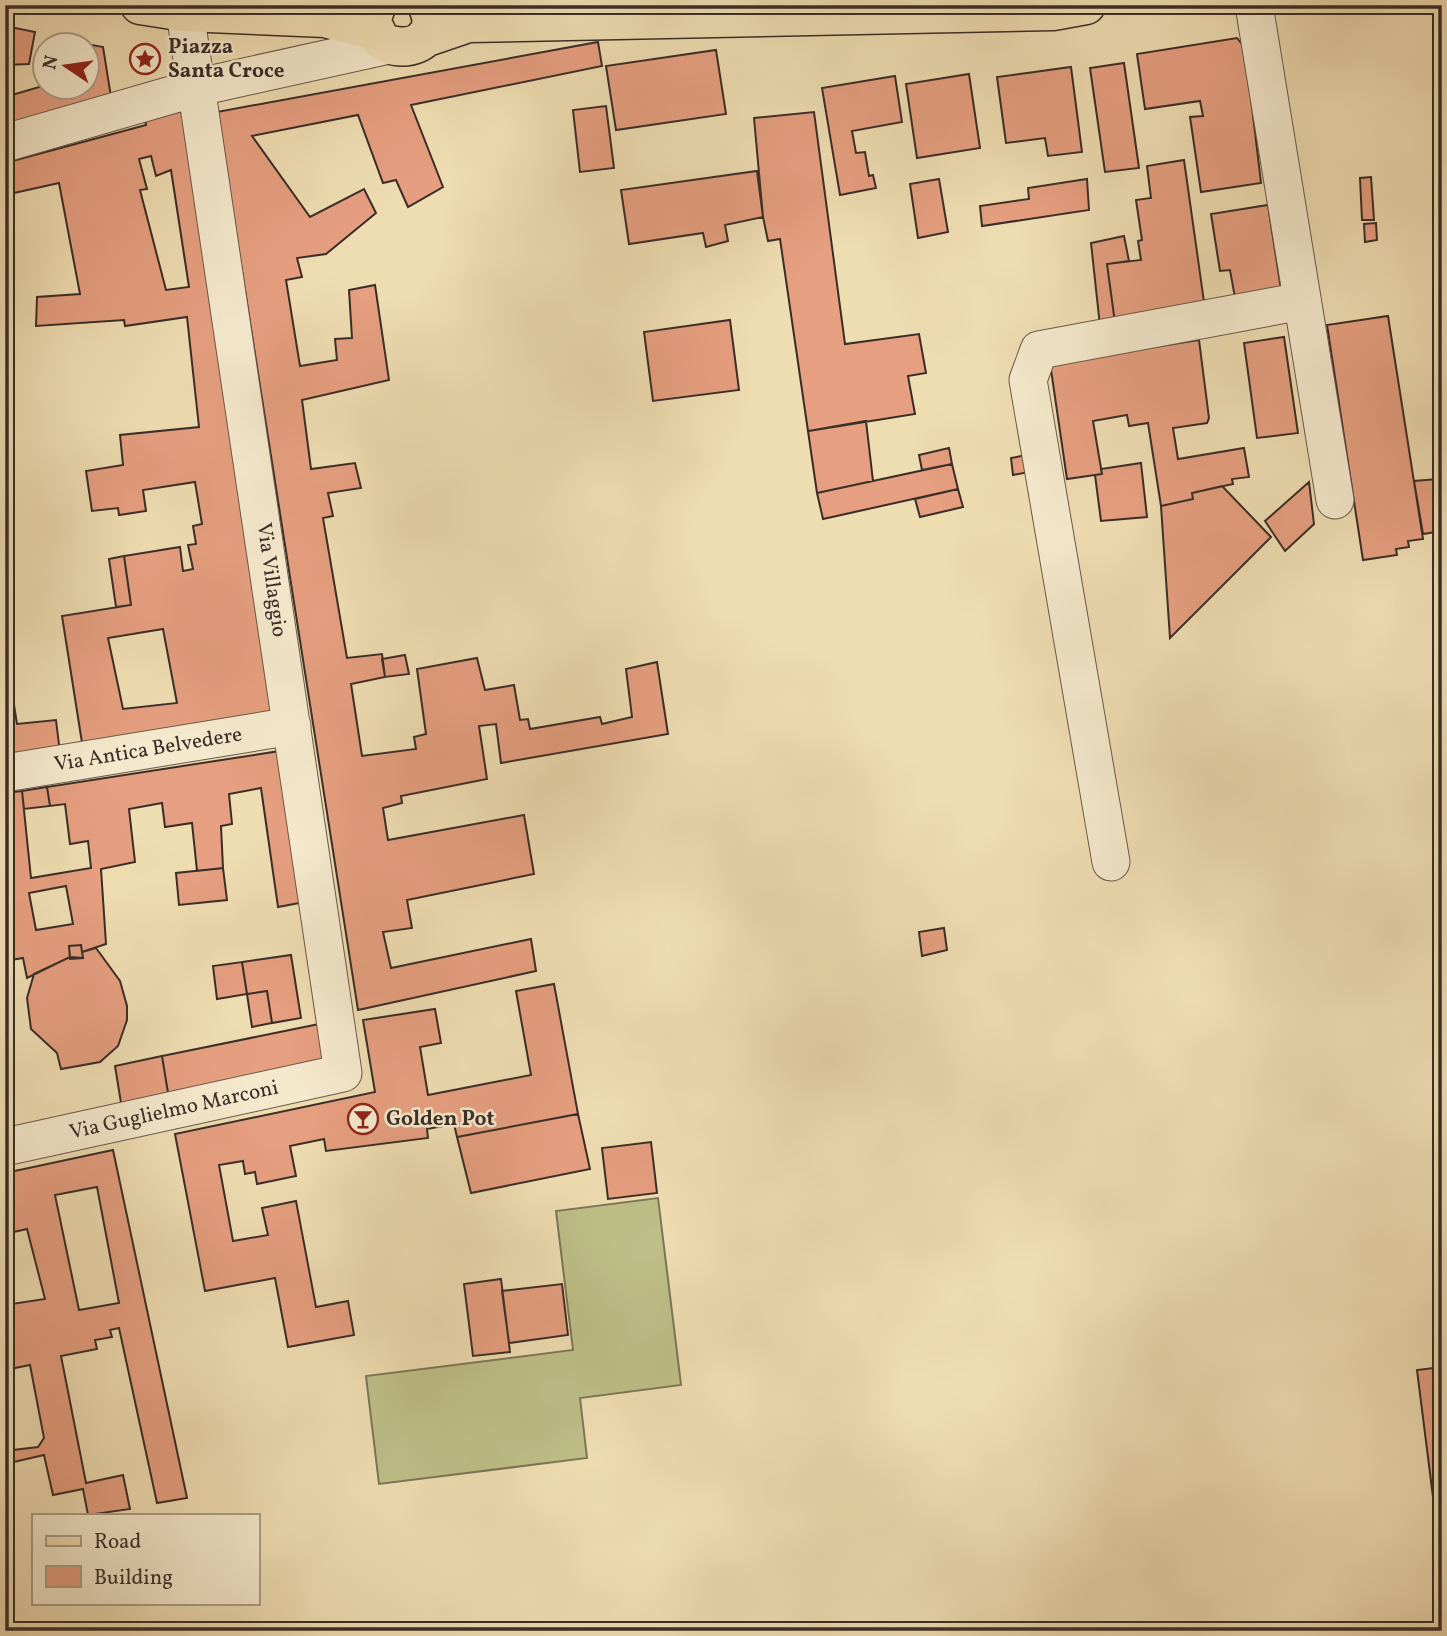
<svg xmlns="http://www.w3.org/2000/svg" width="1447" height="1636" font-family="Vollkorn,serif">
	<rect width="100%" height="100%" fill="#efddb2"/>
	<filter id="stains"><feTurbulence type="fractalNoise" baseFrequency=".00286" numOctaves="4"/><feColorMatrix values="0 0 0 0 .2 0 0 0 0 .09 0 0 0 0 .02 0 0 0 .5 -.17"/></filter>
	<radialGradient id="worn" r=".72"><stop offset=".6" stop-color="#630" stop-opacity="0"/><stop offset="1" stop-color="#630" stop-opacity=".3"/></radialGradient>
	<path fill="#bebf88" stroke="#7c7658" stroke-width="2" d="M658,1198l23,187 -101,13 7,60 -208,26 -13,-108 207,-26 -17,-139z"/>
	<path fill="#e69f80" stroke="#3a2d28" stroke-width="2" fill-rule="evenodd" d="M5,26l30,6 -6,32 -24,1z
		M1237,38l8,10 16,135 -60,9 -11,-75 13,-1 -3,-15 -55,8 -8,-55z
		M76,42l27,5 9,56 -107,29v-35l41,-12 42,3v-42h-12z
		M598,42l4,24 -191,39 32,82 -35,20 -12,-27 -13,3 -25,-68 -106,21 58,81 54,-28 12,24 -50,41 -29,4 5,19 -16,3 14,86 37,-6 -2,-21 17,-1 -3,-48 26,-5 14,95 -87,20 9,69 44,-6 6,25 -33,5 5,23 -10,2 24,140 35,-4 3,23 -34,7 11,72 54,-7 -2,-12 12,-3 -9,-65 60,-11 8,32 29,-5 6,35 8,-1 2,10 70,-12 2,7 30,-7 -6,-48 31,-7 11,72 -167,29 -5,-39 -17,2 8,53 -86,17 1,7 -19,5 5,32 136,-25 10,59 -127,26 5,28 -29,4 8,36 140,-29 5,32 -178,39 -141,-898z
		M716,50l10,64 -110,16 -10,-64z
		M1124,63l15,105 -34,4 -15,-104z
		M1071,67l11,85 -34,4 -3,-18 -39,5 -9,-66z
		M969,74l11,74 -63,10 -11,-74z
		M895,76l7,46 -50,9 4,22 9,-1 4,24 4,-1 3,13 -36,7 -18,-107z
		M606,106l8,62 -34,4 -7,-62z
		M186,110l96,604 -199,35 -21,-133 69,-11 -7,-49 56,-9 3,24 10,-2 -5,-24 8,-1 -3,-18 9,-2 -7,-42 -52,8 3,21 -27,4 -1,-7 -26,3 -6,-40 37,-6 -3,-30 79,-8 -12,-110 -62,9 -1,-6 -88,6 1,-29 43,-3 -21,-111 -54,12v-32l141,-38 -1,-5zM151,156l5,20 15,-6 18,117 -23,3 -26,-100 7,-1 -8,-30zM163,629l14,74 -54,6 -15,-71z
		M814,112l31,232 74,-10 7,39 -18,3 7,38 -107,17 -28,-192 -12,2 -5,-24 -9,-99z
		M1184,160l21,149 -90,14 -8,-59 34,-4 -3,-19 4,-1 -6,-40 15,-2 -4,-32z
		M757,171l6,46 -38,8 3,16 -22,6 -3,-14 -74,11 -8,-54z
		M1371,177l3,43h-12l-2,-42z
		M939,179l9,53 -30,6 -8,-54z
		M1087,179l2,31 -107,16 -2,-20 49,-7 -1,-11z
		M1268,205l14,91 -46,7 -6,-33 -10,1 -9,-57z
		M1376,223l1,17 -12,2 -1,-18z
		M1124,236l5,25 -22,3 8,59 -15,3 -9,-83z
		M1388,316l35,223 -15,2 1,6 -13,2 1,6 -34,5 -36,-235z
		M730,320l9,70 -86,11 -9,-69z
		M1284,337l14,96 -41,5 -13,-95z
		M1199,340l10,78 -2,5 -34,5 5,31 66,-11 5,29 -17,2 1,5 -41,9 1,6 -32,7 -13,-83 -19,3 -2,-11 -34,6 9,53 -35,5 -17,-116z
		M866,421l7,60 -56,12 -9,-62z
		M949,448l3,16 -30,6 -3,-15z
		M1027,455l2,17 -16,3 -2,-17z
		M1141,463l6,54 -46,4 -6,-46 7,-1 -1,-5z
		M952,464l6,25 -135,30 -6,-26z
		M1438,479l4,52 -19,3 -9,-53z
		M1309,482l5,42 -29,27 -20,-30z
		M1222,486l49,51 -101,101 -9,-132 32,-7 -1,-6z
		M958,489l5,18 -43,10 -5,-18z
		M124,556l7,49 -15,2 -7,-48z
		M5,648l12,76 39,-4 4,33 -55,7z
		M405,655l4,19 -24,3 -3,-18z
		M286,750l24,151 -32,6 -17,-119 -32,6 3,30 -11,2 2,42 -26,3 -5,-48 -27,4 -3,-24 -33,6 6,53 -34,7 5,75 -24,8 -1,-7 -12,1 1,11 -43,21 -4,-20 -18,3v-168l17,-2 9,87 60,-10 -3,-27 -18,3 -5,-40 -15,2 -3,-19zM66,886l7,38 -37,6 -7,-37z
		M47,787l3,19 -26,3 -2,-18z
		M223,868l4,32 -48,5 -3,-32z
		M944,928l3,22 -25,6 -3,-24z
		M81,945l2,13 -13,1 -1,-13z
		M96,948l24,33 7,25v14l-9,26 -18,16 -39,7 -4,-16 -26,-24 -4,-31 7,-24 36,-17 13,1 -1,-6z
		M291,955l10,63 -29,5 -5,-32 -20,3 -5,-32z
		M242,962l5,32 -30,5 -4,-33z
		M554,984l24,130 -121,23 -3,-13 -27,5 1,9 -102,13 -2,-12 -34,7 6,30 -39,8 -2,-12 -10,2 -2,-13 -24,4 14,76 35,-6 -6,-27 34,-7 20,106 32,-6 6,34 -66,12 -13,-69 -70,13 -30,-157 200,-42 -12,-72 72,-11 6,34 -21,4 8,48 103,-20 -15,-84z
		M267,991l5,32 -20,4 -5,-33z
		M329,1022l7,45 -167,32 -7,-43z
		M5,1037l9,89 -9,2z
		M162,1056l7,43 -47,10 -7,-43z
		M578,1114l12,55 -119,24 -14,-56z
		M651,1142l6,51 -49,6 -6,-51z
		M113,1150l74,348 -30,5 -38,-175 -9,2 2,7 -17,3 2,9 -36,7 25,127 37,-8 7,34 -42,6 -5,-26 -30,6 -9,-40 -39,9v-13l33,-4 6,-9 -14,-73 -25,5v-65l40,-6 -18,-70 -22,5v-61zM97,1187l22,116 -40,7 -24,-115z
		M501,1279l9,73 -37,4 -9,-72z
		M562,1284l6,51 -59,8 -7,-52z
		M1442,1367v129l-9,1 -16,-127z
		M5,1389l7,37 -7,2z"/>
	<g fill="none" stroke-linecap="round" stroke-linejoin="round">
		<g stroke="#67594a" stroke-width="39">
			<g id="minor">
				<path d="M1254,5l81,495"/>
				<path d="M5,143l194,-56 190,-42"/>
				<path id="s1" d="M5,773l287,-47"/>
				<path d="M1111,862l-83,-482 11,-30 263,-49"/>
				<path id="s2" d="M5,1147l338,-74 -158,-1061"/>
			</g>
		</g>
		<g stroke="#3a2d28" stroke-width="41">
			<path id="major" d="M140,5l45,7 140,6 51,13
				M376,7c-23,53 77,53 51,-2
				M424,38l44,-15 585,-12 33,-6"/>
		</g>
		<use href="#minor" stroke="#f5e9cd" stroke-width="37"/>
		<use href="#major" stroke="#efddb2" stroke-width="38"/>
	</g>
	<defs>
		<g id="sight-ring" transform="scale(1.575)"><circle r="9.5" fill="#f5e9cd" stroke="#8f2418" stroke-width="1.5"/><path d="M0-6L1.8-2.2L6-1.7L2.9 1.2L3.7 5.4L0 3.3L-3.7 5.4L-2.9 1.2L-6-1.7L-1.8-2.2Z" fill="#8f2418"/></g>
		<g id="bar-ring" transform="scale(1.575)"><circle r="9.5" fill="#f5e9cd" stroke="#8f2418" stroke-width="1.5"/><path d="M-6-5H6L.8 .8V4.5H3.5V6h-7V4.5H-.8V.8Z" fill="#8f2418"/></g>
	</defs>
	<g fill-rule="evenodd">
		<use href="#sight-ring" x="145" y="59"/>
		<use href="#bar-ring" x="363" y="1119"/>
	</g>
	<g text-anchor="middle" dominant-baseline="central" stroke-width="5" stroke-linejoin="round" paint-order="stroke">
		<g font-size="21" font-weight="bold" fill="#3a2d28" stroke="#f5e9cd" text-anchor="start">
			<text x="168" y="47">Piazza<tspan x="168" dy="24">Santa Croce</tspan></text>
			<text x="386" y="1119">Golden Pot</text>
		</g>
		<g font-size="21" fill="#3a2d28" stroke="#f5e9cd">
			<text transform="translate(271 580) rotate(82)">Via Villaggio</text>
			<text stroke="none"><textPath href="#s1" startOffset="145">Via Antica Belvedere</textPath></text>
			<text stroke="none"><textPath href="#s2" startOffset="173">Via Guglielmo Marconi</textPath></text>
		</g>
	</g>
	<rect width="1447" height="1636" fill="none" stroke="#efddb2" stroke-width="28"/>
	<rect x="7" y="7" width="1433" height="1622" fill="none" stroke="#3a2d28" stroke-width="3.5"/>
	<rect x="14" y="14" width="1419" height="1608" fill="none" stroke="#3a2d28" stroke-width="2"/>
	<rect x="32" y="1514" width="228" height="91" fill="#f5e9cd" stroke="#aa9e8b" stroke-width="2"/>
	<rect x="46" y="1536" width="35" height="10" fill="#efddb2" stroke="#aa9e8b" stroke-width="2"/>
	<text x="94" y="1548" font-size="21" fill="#3a2d28">Road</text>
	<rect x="46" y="1566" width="35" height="21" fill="#e69f80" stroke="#aa9e8b" stroke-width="2"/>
	<text x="94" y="1584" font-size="21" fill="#3a2d28">Building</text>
	<g transform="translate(66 66) rotate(283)"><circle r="33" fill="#f5e9cd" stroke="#aa9e8b" stroke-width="2"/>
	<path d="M0-5L12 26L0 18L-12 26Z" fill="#8f2418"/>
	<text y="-10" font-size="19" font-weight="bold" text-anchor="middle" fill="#3a2d28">N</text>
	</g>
	<rect width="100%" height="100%" filter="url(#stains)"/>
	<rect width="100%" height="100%" fill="url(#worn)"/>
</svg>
